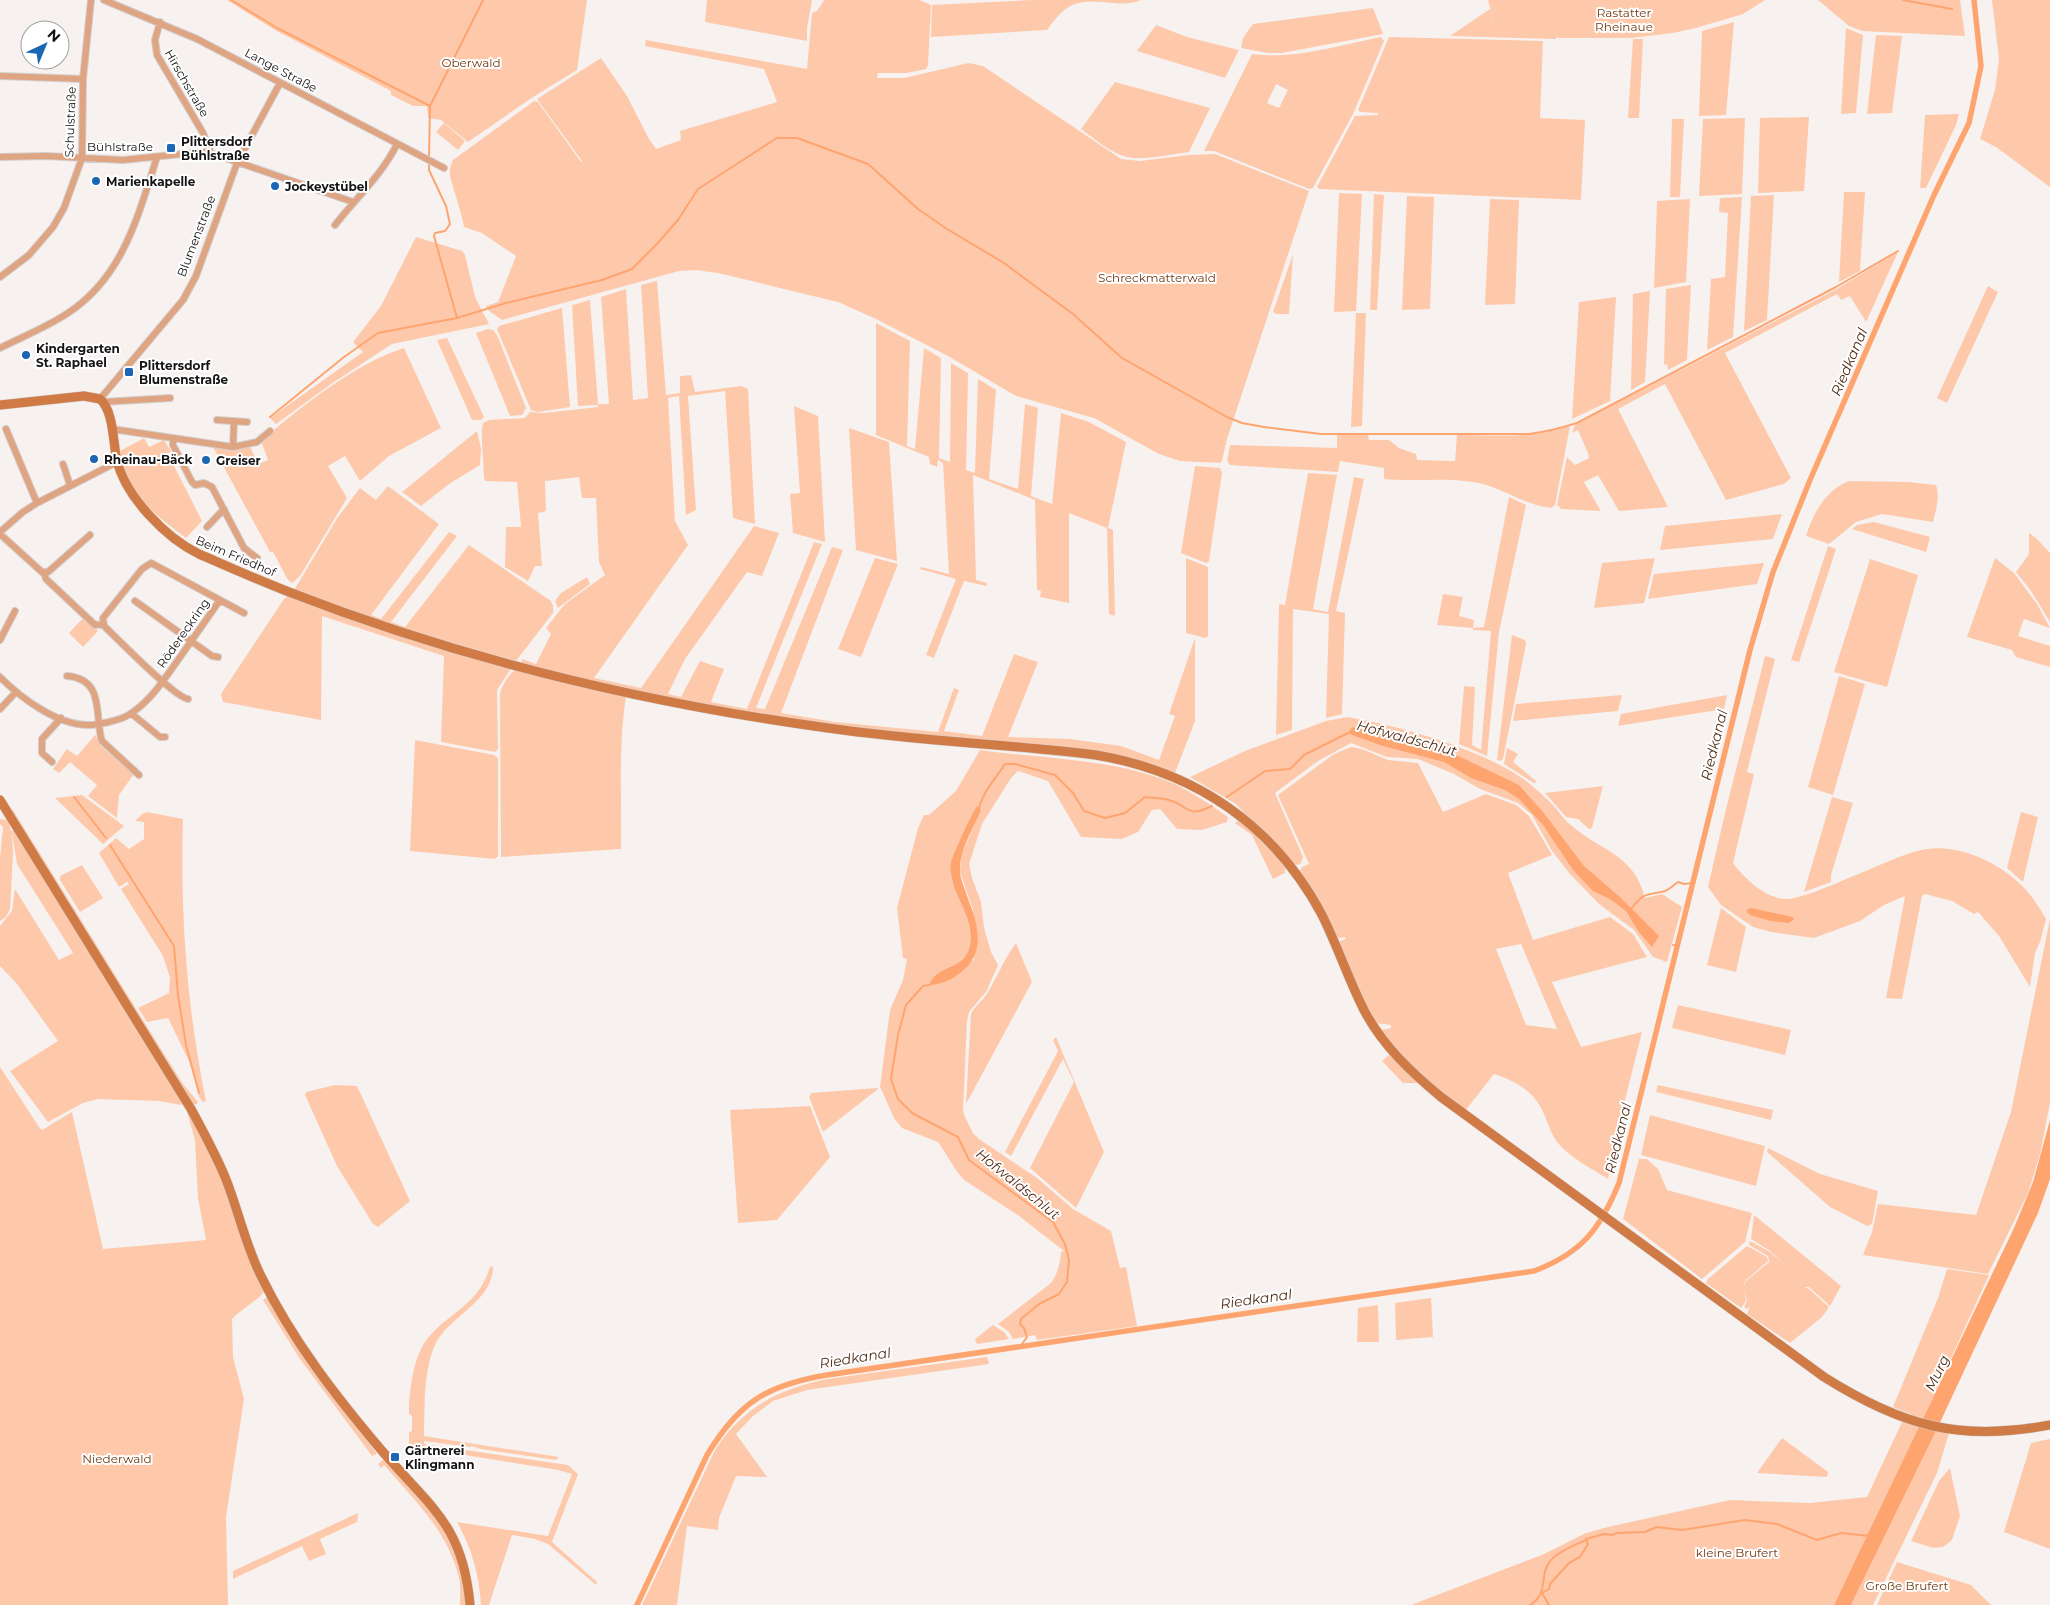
<svg xmlns="http://www.w3.org/2000/svg" width="2050" height="1605" font-family="Montserrat,sans-serif">
	<rect width="100%" height="100%" fill="#f7f2f0"/>
	<path fill="#fec9ab" fill-rule="evenodd" d="M227,0h360l-10,70 -44,27 -65,45 -27,-22 -13,-2 -1,-12h-14l-22,-11v-4l-116,-61z
		M707,0h105l-5,28v13l-102,-19z
		M824,0h95l12,5 -3,60 -2,4 -19,4h-29l-1,5h27l65,-15 14,3 138,93 19,2 49,-6 26,-1 94,37 -82,248 -5,22 -2,2 -40,-2 -21,-7 -65,-36 -78,-22 -68,-40 -72,-37 -38,-17 -120,-29 -22,-3 -17,1 -177,49 -13,-9 -3,-5 12,-4 18,-46 -34,-23 -18,-6c-3,-18 -10,-34 -14,-51 -1,-6 1,-11 3,-16l81,-59 4,1 43,60 1,-1 -45,-62 64,-41 26,38 22,43 7,10 25,-9 -1,-9 97,-29 -13,-33 -119,-23 1,-6 161,29 5,-56 5,-2z
		M1031,0h110c-9,4 -17,4 -27,3 -38,-3 -45,-3 -67,27l-116,7 1,-32z
		M1488,0h277l-22,14 -47,14 -23,5 -42,5h-73l-1,-2 -1,3 -106,-3 40,-27 6,22z
		M1818,0h142l5,36 -103,-5 -13,-5z
		M1992,0h58v187l-54,-40 -16,-8 15,-49 4,-31z
		M1373,8l10,26 -101,19h-14l-27,-5 2,-10 10,-14z
		M1734,22l-8,93 -27,1 3,-85z
		M1156,25l31,12 52,13 -14,28 -88,-27z
		M1846,28l17,7 -7,78 -15,1z
		M1876,35l26,1 -10,77 -25,1z
		M1381,37l3,4 -31,73 -40,74 -4,1 -95,-38h-10l48,-97c43,6 87,-9 129,-17zM1276,84l12,6 -9,18 -12,-5z
		M1389,37l154,4 -3,77 45,2 -4,80 -262,-11 -2,-2 38,-71 23,-1v-2l-18,-1 -2,-2z
		M1633,39h10l-4,79h-11z
		M1115,82l95,26 -21,44c-18,2 -45,9 -62,5 -17,-4 -32,-18 -46,-28z
		M1959,114l-3,11 -30,63h-6l5,-73z
		M1809,117l-5,74 -46,2 2,-75z
		M1745,118l-3,76 -43,2 4,-77z
		M1672,119h12l-4,78h-10z
		M444,123l21,18 -7,9 -22,-18z
		M1844,192h21l-5,79 -21,11z
		M1339,193l23,1 -6,117 -22,1z
		M1374,194l10,1 -7,115h-7z
		M1774,195l-7,125 -23,11 7,-135z
		M1407,196l27,1 -4,112 -28,1z
		M1742,197l-9,140 -26,13 4,-71 14,-2 3,-64 -9,-1 1,-14z
		M1490,199l29,1 -4,104 -30,1z
		M1690,199l-4,83 -32,6 3,-87z
		M416,237l46,14 3,4 10,42 14,27 -97,20 -61,40 -55,40 -6,-6 93,-66 -10,-10 28,-36z
		M1898,252l-32,70 -16,-26 -9,4 -4,-6 -112,59 66,125 -7,6 -58,16 -61,-116 -47,25 50,98 -49,4 -21,-36 -14,7 17,29 -40,-2 -4,-4 10,-48 8,8 14,-7 -1,-5 -10,-23 -6,3 3,-8 260,-135z
		M1293,254l-4,60h-13l-3,-2z
		M657,281l9,114 14,-2v-17l11,-1 4,17 46,-6 7,3 7,135 -22,-6 -8,-127 -37,5 8,114 -10,5 -7,-119 -11,2 7,123 13,24 -94,133 47,10 113,-162 25,7 -17,43 -15,-4 -62,87 -17,35 13,3 19,-36 24,8 -13,33 36,7 67,-167 8,2 -66,164 9,1 67,-162 11,3 -62,163 54,9 103,10 16,-44 5,2 -15,41 38,5 32,-82 24,8 -30,75 62,2 51,7 38,14 16,-44 -6,-2 26,-76v83l-20,52 -19,-6 -411,-54 -107,-21 -116,-28v-5l14,5 15,-30 -5,-6 19,-24 40,-29 -6,-13 -3,-64h-14l-3,-21 -34,4 1,30 -8,2 4,53h-7l-7,15 -23,-14 1,-40h15l-4,-45 -32,-1 -1,-3c0,-14 -4,-44 -1,-55l6,-3 36,-2 5,-6 14,1 54,-6v-2l-20,1 -6,-101 18,-5 8,104h11l-8,-107 25,-8 7,111 15,-2 -7,-113z
		M1691,285l-4,75 -19,10 -1,-6 -3,1 2,-76z
		M1988,286l10,6 -51,111 -10,-5z
		M1650,291l-5,91 -14,8 2,-96z
		M1616,297l-6,104 -38,18 7,-117z
		M562,308l8,99 -32,5 -7,-2 -34,-81 2,-3z
		M1356,313h10l-4,113 -11,1z
		M876,323l34,18 -3,105 8,3 9,-101 17,10 -2,100 11,4 1,-99 17,10 -2,97 9,3 3,-94 18,11 -7,89 29,10 7,-85 13,4 -7,88 21,8 9,-91 28,9 37,20 -18,86 5,2 2,86 -6,-2 -2,-86 -38,-15v90l-29,-6 1,-6 -4,-1 -2,-90 -62,-25 3,105 11,3v3l-23,-5 -30,77 -8,-3 30,-76 -36,-10 1,-2 28,7 -6,-111 -5,-3 -1,7 -7,-3 -1,-7 -53,-22z
		M488,329l5,1 4,5 29,73 -4,7 -12,1 -34,-83z
		M447,338l37,79 -3,3h-9l-35,-80z
		M404,348l37,80 -52,28 -29,25 -15,-25 -17,10 19,32 -47,78 -8,7 -4,-3 -15,-28h-3l-57,-105 37,-1 8,18 10,-4 -7,-19c38,-33 95,-78 143,-93z
		M794,406l24,10 7,126 -32,-9 -3,-39 10,-1z
		M1570,426l-15,79 -4,3c-28,-3 -50,-22 -78,-26 -29,-5 -60,0 -89,-3v-11l-44,-7 -2,11 -108,-7 -3,-4 3,-16 107,3v-13h31l1,5h20l10,8 17,6 1,6 38,1 2,-26c39,0 75,4 113,-9z
		M849,428l40,14 8,119 -41,-11z
		M477,431l4,18 -1,16 -31,19 -28,22 -19,-14z
		M144,438l5,9 15,-7 7,11 -3,3 34,67 -16,17c-23,-17 -46,-34 -58,-60 -4,-8 -5,-18 -8,-27z
		M1195,466l25,2 2,5 -13,88 -3,2 -25,-10z
		M1308,473l29,2 -24,134 15,3 26,-135 10,2 -28,132 9,2 -3,101 -16,4 3,-104 -36,-5 -1,121 -16,5 3,-131 6,1z
		M1849,481l59,1 28,3c4,12 0,25 -3,37l-51,-8 -26,8 -27,22 -23,-8c7,-23 20,-46 43,-55z
		M388,486l51,38 -68,91 10,4 68,-87 8,4 -66,86 14,5 64,-82 82,56 2,5v7l-37,48 -112,-32 -110,-39 44,-73 22,-29 16,12z
		M1509,497l17,8 -27,127 -12,124 -28,-12 5,-58 11,1 -3,58 9,5 10,-119 -18,-1v-2l-36,-3 6,-31 20,3 -4,19 15,4 -1,8 11,-1z
		M1782,514l-9,25 -113,11 5,-24z
		M1874,522l56,15 -4,15 -74,-23 5,-4z
		M2029,533l7,5 14,15v69l-19,-31 -15,-19 13,-18z
		M1828,546l8,3 -37,113 -8,-2z
		M875,558l23,6 -37,93 -23,-8z
		M1186,558l22,9v69l-2,2 -20,-5z
		M1655,558l-11,45 -50,5 8,-45z
		M1995,558l19,15 23,31 13,24 -26,-9 -6,17 32,10v21l-34,-10 -4,-7 -45,-13z
		M1870,559l48,16 -31,112 -53,-15z
		M1764,563l-7,21 -109,15 6,-25z
		M587,577l3,7 -32,24 -3,-7 6,-8z
		M288,596l221,71 1,3 -13,20 1,59 -3,3 -54,-10 3,-86 -122,-40 -1,104 -98,-18 -2,-8 63,-95z
		M84,617l14,14 -15,16 -14,-14z
		M1512,635l13,5 1,4 -23,115 -3,2 -3,-1z
		M1765,656l10,3 -28,113 7,2 -21,89c11,15 35,38 56,36 18,-3 41,-13 57,-20 24,-9 47,-21 71,-28 41,-11 90,14 115,46 5,7 10,15 14,22l-6,23 -5,11 -5,34 -31,-51 -21,-24 -4,2 -22,-13 -27,-7 -3,2 -20,103 -16,-1 19,-102 -21,9 -24,16 -46,17 -43,-6 -18,-5 -32,-22 -13,-18 18,-78z
		M517,669l109,27c-8,51 -4,102 -5,153l-120,8 -1,-163c2,-9 9,-21 17,-25z
		M1839,676l26,8 -32,111 -25,-8z
		M1622,695l-4,16 -105,10 3,-17z
		M1727,695l-3,14 -106,17 3,-12z
		M1347,717c51,8 129,31 172,59 13,9 24,19 35,30 6,7 11,15 18,20 30,26 62,28 73,72l17,-4 20,13 -15,55 -14,-5 -19,-27 -35,-26 -30,-31 -17,-22 -20,-36 -14,-12 -38,-14 -26,-15 -36,-15 -31,-2 -36,-14 -33,18 -43,32 28,64 -2,6 -3,2 -6,-1 -56,-60 -46,-27 55,-26 81,-30z
		M95,735l3,3 3,8 33,28 -15,21 -2,23 -29,-22 9,-11 -27,-23 -11,11 -6,-4 14,-20 10,7z
		M415,740l79,15 4,3v98l-3,3 -85,-8z
		M1351,747l11,2 26,11 30,3 25,49 43,-18 30,11 13,11 23,39 -44,18 25,67 77,-23 23,17 14,23 -95,25 29,65 61,-15 -22,88 -12,59c-17,-11 -38,-21 -51,-37 -6,-8 -9,-19 -13,-28 -10,-23 -28,-33 -50,-40l-29,37 -29,-21 -32,-29 -23,-31 10,-2v-3l-15,-2c-16,-24 -26,-52 -37,-79l1,-3 6,-2 -1,-2 -6,1 -3,-2 -34,-59 -2,-6 2,-4 7,-3 -31,-69 56,-41zM1521,944l36,85 -31,-4 -30,-76z
		M1507,748l11,6 -5,8 24,20 -3,1 -30,-19z
		M980,750c62,9 126,8 185,30 23,9 43,23 63,37l-1,5 -25,8 -25,-1 -17,-20 -8,1 -14,22 -16,7 -41,-2 -33,-56 -30,-10 -7,7 -29,46 -13,40 3,14 9,24 3,26 7,24 7,13 -12,27 -17,20 -2,9 -4,90 3,8 7,14 6,6 58,39 36,31 38,22 9,37 6,-1 11,59 -100,14 -2,-5 -22,4 -4,-7 -11,-8 53,-41c7,-10 9,-19 10,-31l3,-1 -45,-35 -55,-36 -6,-7 -20,-31 -36,-14 -8,-10 -14,-31 10,-77 13,-30 4,-21 -4,-1 -6,-50 21,-80 6,-13h5l27,-24zM977,807l4,3 -20,46 -1,16 13,38 1,50 -29,9c5,-2 13,-4 18,-7 3,-3 4,-7 5,-10 10,-34 -16,-55 -17,-86 -1,-9 21,-49 26,-59z
		M1603,786l-11,42 -3,1 -11,-10 -12,-2 -21,-24z
		M82,795l42,31 -21,18 -48,-46z
		M1832,797l21,6 -22,72v7l-27,10z
		M11,809l2,1 135,218 35,56 15,18 -1,2 -5,1z
		M147,812l36,7c-3,95 4,189 23,282l-3,1 -4,-5 -9,-34 -22,-45 -21,4 -9,-14 31,-15 1,-15 -7,-22 -42,-67 8,-5 -2,-2 -8,5 -20,-34 17,-15 13,11 15,-10v-17l-9,-1 7,-7z
		M2021,812l17,5 -15,65 -16,-14z
		M0,819l8,1 3,11 4,-1 168,272 -2,3 -22,-4 -61,-2 -15,4 -35,19 -38,-51 48,-30 -41,-57 -17,-18v-40l12,-15 3,-22 44,71 14,-7 -56,-89 -5,-32 1,21 -3,56 -4,8 -6,4v-63l3,-31 -3,-3z
		M1239,819l46,46v8l-12,6 -21,-44 -17,-12z
		M82,865l21,33 -23,14 -20,-32v-4z
		M1721,908l25,19 -10,45 -29,-7z
		M2050,919v184l-10,51 -12,39 -40,81 -125,-19 9,-23 6,-28 98,11 35,-103z
		M1016,943l16,39 -66,122 5,-90c4,-9 13,-14 17,-22 10,-17 17,-34 28,-49z
		M1678,1005l113,25 -6,25 -113,-27z
		M1056,1037l48,115 -28,56 -46,-40 44,-86 -11,-23 -52,97 -6,-4 53,-101 -5,-11z
		M1390,1054l27,28 -1,1h-13l-21,-22z
		M0,1067l39,60 3,3 30,-18 31,137 103,-9 -8,-42 -3,-58 -8,-28 28,48 49,131c-2,7 -24,19 -32,28l1,38 11,42 -18,118 2,88h-228z
		M335,1085l22,1 53,115 -32,26 -5,-3 -36,-58 -32,-71 1,-3z
		M1658,1085l115,25 -2,10 -115,-28z
		M877,1088l1,1 -55,43 -14,-35 2,-4z
		M810,1106l20,51 -53,63 -39,3 -8,-113z
		M1650,1115l115,31 -9,40 -115,-31z
		M1768,1148l52,26 58,17 -6,33 -5,2 -37,-19 -63,-55z
		M1639,1159h8l11,10 9,21 85,23 -7,29 -43,37 -79,-60z
		M1754,1215l87,71 -11,20 -21,-19h-5l5,2 20,18 -7,10 -32,26 -43,-29 3,-8 -3,3 -3,-2 3,-6 -3,-9 2,9 -5,7 -35,-25 2,-4 39,-33 20,11 1,4 -23,20 -2,6 3,-6 23,-19 -1,-6 -19,-11 1,-4 20,11 15,13 -15,-14 -19,-12z
		M493,1266c0,37 -45,50 -58,79 -12,27 -10,61 -11,91l135,21 -3,3 -75,-11 -9,-3 -2,1 -46,-6v3l144,21 10,9 -26,68 45,40 -1,3 -48,-41 -13,-5 -23,-4 -23,70h-8c-2,-31 -9,-56 -24,-83l91,14 24,-62 -14,-4 -149,-24v-14l3,-1v-15l-3,-2c0,-23 4,-56 18,-75 23,-28 51,-33 63,-72z
		M1947,1269l42,6 -66,144 -30,-12 45,-109z
		M266,1298l3,1 108,155 -5,2 -72,-97 -37,-59z
		M1431,1298l2,39 -37,3 -1,-37z
		M1378,1305l1,37h-22l1,-34z
		M993,1325l11,7 5,7 -32,5 -2,-5z
		M987,1357l2,7 -182,26 -34,11 -20,15 -17,18 31,43 -31,-1 -17,42 -1,12 -31,-4 -10,79h-35l73,-155c28,-43 64,-61 112,-71z
		M1902,1422l19,5 -87,178h-423l133,-51 42,-21 22,-6 122,-27 80,3 57,-6z
		M1936,1431l13,2 -12,40 -64,132h-22z
		M1782,1438l46,34 -1,5 -70,-4z
		M2050,1439v110l-46,-17 27,-89z
		M384,1459c30,31 63,62 77,104 4,13 4,29 6,42h-7c0,-9 1,-19 -1,-27 -11,-47 -45,-78 -75,-113l-3,3 -3,-4z
		M1950,1468l10,48 -8,24 -9,7 -10,1 -22,-7 28,-60z
		M358,1513l-1,9 -37,17 6,15 -17,7 -7,-15 -69,33v-8z
		M1897,1562l74,23 20,20h-114z"/>
	<path fill="#fea46f" d="M1352,727l75,18 25,8 67,32 24,27 41,54 37,32 38,38 -7,11 -14,-16 -12,-20 -16,-12 -17,-8 -20,-21 -30,-45 -24,-26 -14,-9 -34,-12 -27,-16 -61,-16 -31,-11 -3,-3z
		M977,806l4,4c-7,18 -22,40 -21,61 0,8 5,18 7,25 11,28 20,57 -7,77 -8,7 -20,12 -31,12 10,-23 37,-13 41,-41 3,-21 -8,-37 -15,-55 -2,-6 -6,-20 -4,-27 3,-10 20,-47 26,-56z
		M1751,908l42,9 1,2 -5,4 -18,-2 -21,-6 -3,-3v-2z
		M2050,1120v59l-12,34 -102,218 -85,174h-17l180,-377 19,-46z"/>
	<g fill="none" stroke-linecap="round" stroke-linejoin="round">
		<path stroke="#fea46f" stroke-width="2" d="M231,0l46,28 153,78
			M1903,0l49,9
			M429,158l1,-52 53,-106
			M429,163v7l17,36 4,18 -5,7 -10,2 -1,3 23,82
			M270,417l74,-60 34,-24 79,-15 49,-15 96,-23 30,-11 24,-24 22,-25 20,-31 79,-51h20l71,26 50,45 29,20 57,34 35,26 34,25 49,44 105,59 15,6 22,4 57,7h208c17,-2 32,-6 48,-11l259,-136 62,-36
			M74,797l32,41
			M1227,797l38,-26 25,-2 14,-14 46,-23
			M979,809c3,-16 17,-31 26,-45h10l40,11 18,18 11,18 21,7 20,-5 20,-16c7,1 16,1 24,3 21,6 18,19 43,6
			M110,845l64,101 4,49 8,50 13,48
			M1631,909c14,-18 15,-13 34,-18 5,-2 9,-6 13,-9l6,2 9,-1
			M1673,945l5,1
			M929,985l-6,1 -17,19 -8,30 -7,44 7,20 14,14 46,24 11,23 84,62 12,22 4,16 -2,22 -8,12 -20,10 -18,15 -1,5 4,4 3,9 -7,10
			M1530,1605c20,-12 8,-31 21,-45 8,-9 24,-15 35,-20
			M1549,1605l-7,-12 7,-4 1,-5 19,-21 11,-6 8,-13 -2,-5 18,-5 8,1 5,-2 28,-1 12,-5 25,3 63,-10 32,4 40,16 24,-7 28,3"/>
		<path stroke="#fea46f" stroke-width="5.5" d="M637,1605l70,-150c32,-53 60,-70 120,-80l707,-104c48,-18 66,-42 85,-88l131,-533 23,-78 37,-92 124,-285 35,-72 12,-57 -7,-66"/>
		<g stroke="#d3cecd" stroke-width="8">
			<path id="minor" d="M104,0l93,39 247,129
				M160,22l-5,18 2,15 46,78 8,20
				M0,76l83,3
				M0,157l46,-1 77,4 78,-8 10,1 142,49
				M335,225c21,-27 47,-50 62,-81
				M0,277l29,-22 24,-28 11,-19 18,-50 1,-79 8,-79
				M0,348c22,-11 47,-21 68,-35 55,-36 70,-97 89,-156
				M100,399l83,-99 13,-24 41,-113 43,-80
				M103,402l67,-4
				M217,420l30,2
				M6,429l31,74
				M112,429l121,18 24,-5 13,-11
				M173,439v6l19,37 3,3 9,-2 8,4 32,61 13,10
				M233,447l1,-26
				M63,464l7,21
				M207,527l17,-18
				M0,532l23,-20 14,-9 80,-41
				M0,534l43,39 5,-1 42,-37
				M44,572l2,7 49,46 8,-1
				M220,600l24,13
				M135,601l77,55 6,1
				M0,640l15,-29
				M67,676c39,3 27,41 35,65l37,34
				M0,677c21,21 58,49 90,48 6,0 13,-2 19,-3 8,-2 17,-4 24,-10 19,-13 32,-34 45,-52 14,-20 28,-40 42,-60l-69,-37 -9,6 -39,49 1,8c14,13 70,71 84,73
				M0,709l16,-17
				M132,714l28,23h5
				M52,762l-10,-9v-14l19,-21"/>
		</g>
		<g stroke="#d3cecd" stroke-width="10">
			<path id="secondary" d="M0,405l84,-9 16,3c14,12 13,45 17,62 9,36 49,77 82,93 30,13 59,26 90,38 172,67 356,111 539,136 89,13 179,16 268,27 100,17 178,70 226,160 16,32 27,66 43,97 19,35 46,60 76,85l383,280c78,49 135,65 226,48
				M0,800l191,309c12,22 24,44 34,68 13,32 20,67 36,99 31,64 76,122 122,176 48,56 80,73 87,153"/>
		</g>
		<use href="#minor" stroke="#dfa482" stroke-width="6"/>
		<use href="#secondary" stroke="#d07a45" stroke-width="9"/>
	</g>
	<g fill="#1b67b6" stroke="#fff" stroke-width="2">
		<rect x="166" y="143" width="10" height="10" rx="2.5"/>
		<circle cx="96" cy="181" r="5"/>
		<circle cx="275" cy="186" r="5"/>
		<circle cx="26" cy="355" r="5"/>
		<rect x="124" y="367" width="10" height="10" rx="2.5"/>
		<circle cx="94" cy="459" r="5"/>
		<circle cx="206" cy="460" r="5"/>
		<rect x="390" y="1452" width="10" height="10" rx="2.5"/>
	</g>
	<g text-anchor="middle" dominant-baseline="central" stroke-width="4" stroke-linejoin="round" paint-order="stroke">
		<g font-size="12" fill="#713912" stroke="#fff">
			<text x="1624" y="12">Rastatter<tspan x="1624" dy="14">Rheinaue</tspan></text>
			<text x="471" y="62">Oberwald</text>
			<text x="1157" y="277">Schreckmatterwald</text>
			<text x="117" y="1458">Niederwald</text>
			<text x="1737" y="1552">kleine Brufert</text>
			<text x="1907" y="1585">Große Brufert</text>
		</g>
		<g font-size="12" fill="#151313" stroke="#fff">
			<text transform="translate(281 70) rotate(28)">Lange Straße</text>
			<text transform="translate(187 83) rotate(60)">Hirschstraße</text>
			<text transform="translate(70 122) rotate(-88)">Schulstraße</text>
			<text x="120" y="146">Bühlstraße</text>
			<text transform="translate(196 236) rotate(-69)">Blumenstraße</text>
			<text transform="translate(236 556) rotate(23)">Beim Friedhof</text>
			<text transform="translate(183 633) rotate(-55)">Rödereckring</text>
		</g>
		<g font-size="12" font-weight="bold" fill="#151313" stroke="#fff" text-anchor="start">
			<text x="181" y="141">Plittersdorf<tspan x="181" dy="14">Bühlstraße</tspan></text>
			<text x="106" y="181">Marienkapelle</text>
			<text x="285" y="186">Jockeystübel</text>
			<text x="36" y="348">Kindergarten<tspan x="36" dy="14">St. Raphael</tspan></text>
			<text x="139" y="365">Plittersdorf<tspan x="139" dy="14">Blumenstraße</tspan></text>
			<text x="104" y="459">Rheinau-Bäck</text>
			<text x="216" y="460">Greiser</text>
			<text x="405" y="1450">Gärtnerei<tspan x="405" dy="14">Klingmann</tspan></text>
		</g>
		<g font-size="14" font-style="italic" fill="#512d17" stroke="#fff">
			<text transform="translate(1849 362) rotate(-67)">Riedkanal</text>
			<text transform="translate(1407 738) rotate(15)">Hofwaldschlut</text>
			<text transform="translate(1714 745) rotate(-76)">Riedkanal</text>
			<text transform="translate(1618 1138) rotate(-76)">Riedkanal</text>
			<text transform="translate(1018 1184) rotate(39)">Hofwaldschlut</text>
			<text transform="translate(1256 1299) rotate(-8)">Riedkanal</text>
			<text transform="translate(855 1358) rotate(-9)">Riedkanal</text>
			<text transform="translate(1937 1373) rotate(-64)">Murg</text>
		</g>
	</g>
	<g transform="translate(45 45) rotate(44)"><circle r="24" fill="#ffffff" stroke="#a1a1a1"/>
	<path d="M0-4L9 19L0 12L-9 19Z" fill="#1b67b6"/>
	<text y="-8" font-size="14" font-weight="bold" text-anchor="middle" fill="#151313">N</text>
	</g>
</svg>
